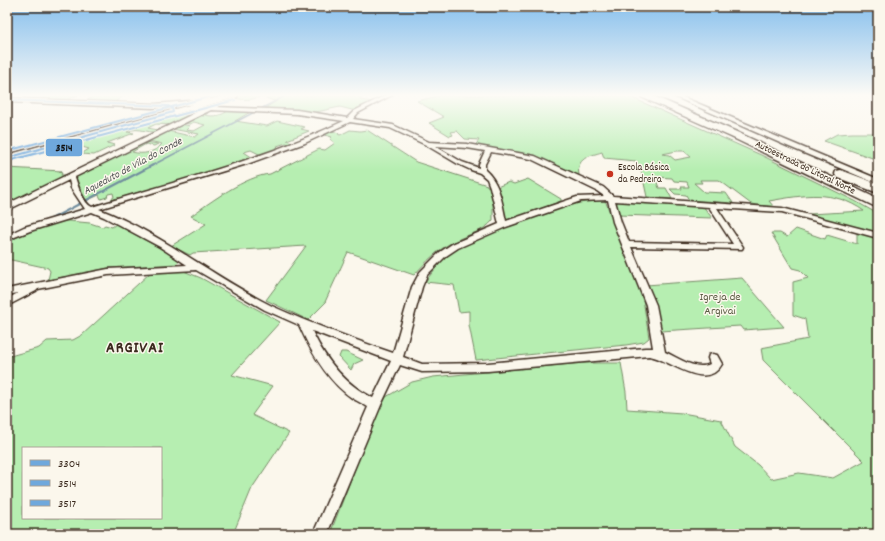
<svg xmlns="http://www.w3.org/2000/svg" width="885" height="541" font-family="Dekko,sans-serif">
	<rect width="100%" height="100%" fill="#fbf7ec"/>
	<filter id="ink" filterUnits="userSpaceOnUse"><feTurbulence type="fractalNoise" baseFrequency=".025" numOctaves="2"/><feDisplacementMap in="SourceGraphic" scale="8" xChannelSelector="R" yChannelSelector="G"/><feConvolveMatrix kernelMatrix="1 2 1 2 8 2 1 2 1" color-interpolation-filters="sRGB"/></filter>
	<g filter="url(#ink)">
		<path fill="#b6eeb1" stroke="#788c68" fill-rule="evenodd" d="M49,95h29l-14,6 -26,-1z
			M95,95h30l-12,8 -28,-1z
			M239,95h124l-3,5 14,2 -18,9 -16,-4 -29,6 -46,-5 15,-9 -6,2 -13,-5c-10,5 -20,4 -30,1z
			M442,95h184l135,60 94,46 23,13v20l-65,-17 -4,-3 55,-3c-31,-22 -60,-16 -95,-10l5,6 -23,-3 -32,-24h-19l2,3h-8l10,9 22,1 7,10 -44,-3 -3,-5 -11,-1 -5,-5h12l-1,-2h8l-2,-5 -13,-1 -2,-3 -17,-1 4,11h7l6,11 -25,-2 -5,-23 -6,-13 -32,-3 -2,-6c-13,4 -26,6 -23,23h-6l-38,-19 -60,-10 4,-6 -14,-1 -8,-8 -6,1 2,3 -3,1 -21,-13 15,-6 -27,-16zM677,151h7l7,6 -16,3 -6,-5 -7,-1z
			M229,110l23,1 -17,10 32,5 10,-5 28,6 -4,2 8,2 -22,9 6,3 -4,1 -3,-1 -9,3 2,2 -18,7 -10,-5 -7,2 9,6 -11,2 2,2 -132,38 -1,-1 3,-2 -1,-4 -5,1 -1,3 -6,2 -2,-4 -13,6 -11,-21 3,-5 68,-33 12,2 -4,2 -8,-2 -14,8c11,3 22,1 30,-8l-13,-3 19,-10 27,6 4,-3 -27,-5 9,-5 9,2 -4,4 8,1 11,-6 -11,-3 -4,2 -7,-1 11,-4 -1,-1 6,-3 5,1 -5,-1 5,-3 4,1 -3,2c8,2 17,1 24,-5z
			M174,113l16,3 -18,9 -16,-1 -8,4 15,3c-12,5 -24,-6 -36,1l7,1 -27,10 8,2 -21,10 -13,-1 8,-5 -21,-6z
			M350,130l10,1 7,-1 49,32 71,23v1l3,1 3,19v14c-9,12 -25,14 -38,21 -17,8 -29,21 -41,34l-66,-23 -23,50h1l-18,18 -42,-20 40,-54 -113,7 -3,2 -19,-9 35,-22 -15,-8c19,-14 55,-40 79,-42l49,-25 6,1 10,-7 -5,-4 2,-2 -7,-2 7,-4 7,2 -1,1 2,1z
			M852,133h26v27l-54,-19 13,-7z
			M7,168l55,3 -3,1 3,1 -1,2h9l-63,30z
			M528,179l33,20v2l-50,19 -6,-1 -8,-32 12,-5 5,2z
			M605,200l38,99 6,39 -5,4 -18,3 -150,15 -7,-35v-14l-10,1 -5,-27 -29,-3c9,-12 18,-24 31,-33 9,-6 21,-9 31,-14 37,-16 77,-33 118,-35z
			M614,201l89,5 9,12 -95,-3z
			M58,220l32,3 12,4 3,-2 7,2 4,-3 65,36 -5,4 -67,4 -61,12 2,-9 -2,-3 -41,-9v-19l16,-9z
			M796,229l29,10 2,-4 30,9v-12l21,6v296h-548l42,-110 14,-27 26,-15 21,-5 148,-14h40l5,29 1,17 55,4 39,7 14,27 23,18 13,14 28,-6 34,5 31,-17 -101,-101 -2,-12 47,-9 -3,-20 -12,-4v-33l15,-4 -8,-8 -8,-2 -21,-35h9l7,4z
			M181,270l20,8 79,44 -48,53 41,11 -21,29 37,18 -37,55 -19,46h-124l1,-2h-9l-1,2h-93v-181l3,3 29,-8 8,-7 26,-1 9,-5 68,-62zM23,448h138v70h-138z
			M742,278l42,49 -41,3 -3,-4 -79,5 -15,-46z
			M341,352h5l17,8 -9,4 -3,6 -12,-13z"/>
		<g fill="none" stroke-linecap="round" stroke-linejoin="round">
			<path stroke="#708d9e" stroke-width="1.5" d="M151,166l136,-71"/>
			<path stroke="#708d9e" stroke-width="2" d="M47,221l106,-56
				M7,242l16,-9"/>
			<g stroke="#3b2a1e" stroke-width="3">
				<path id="minor" d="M386,95h6l-34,18 -5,6 40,6 36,17 38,2 68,12 68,31 10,9 169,12 96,25v5l-96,-26 -65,-4 26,39 -1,2 -111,-2 25,58 9,47c14,6 30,19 45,12l-2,-6 1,-3 4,-1 4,1 5,9c-16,29 -54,-6 -73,-8l-161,15 -66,1 -22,-7 -19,40 -54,129h-14l55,-127c-5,-3 -11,-6 -16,-9 -25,-17 -41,-46 -53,-73l-34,-15 -69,-40 -88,5 -70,14 -2,2 -29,15v-7l11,-6 -11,2v-6l101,-20 79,-4 -27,-18 -56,-30 -12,-5 -62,19 -23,9v-5l17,-8 61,-18 -14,-21 -2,-8 -59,29h-3v-5l196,-95h-12l-3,-2 1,-1 108,4 50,8 7,-7zM211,110l86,4 47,7c-80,38 -167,60 -252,86 -9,-4 -14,-21 -17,-30zM350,122l40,6 36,17 32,19 13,6 9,3 7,6 3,8 9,37 -47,20 -12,8 -20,20 -8,15 -19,66c-40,-14 -82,-29 -121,-47 -59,-29 -111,-73 -173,-97l148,-45 58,-21zM435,146l32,2 18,3 -6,13v4l-17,-6zM491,152l40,7 66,32 7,5 -27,1 -71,24c-4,-18 -6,-38 -21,-51v-6zM608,200l5,22 33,83 7,43h-8l-157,15 -66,1 -19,-7 19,-70 5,-12 19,-19 12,-8 48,-21 75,-26zM615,201l94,6 24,37 -104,-2 -8,-20zM312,331l79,30 -18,37c-29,-14 -48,-39 -61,-67z
					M671,95h7l200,84v5l-91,-38z"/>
			</g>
			<g stroke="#3b2a1e" stroke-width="3">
				<path id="tertiary" d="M7,98l148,6 55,-5 3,2 -3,2 -55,5 -148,-6z"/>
			</g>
			<g stroke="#3b2a1e" stroke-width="3">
				<path id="primary" d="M226,95h12l-1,2 -230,64v-6z"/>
			</g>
			<g stroke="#3b2a1e" stroke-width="3">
				<path id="motorway" d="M639,95h12l88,38 139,66v9l-147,-71 -90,-40z
					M841,170l37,14v9l-42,-16 -1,-3 1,-3z"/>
			</g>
			<use href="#minor" fill="#fbf7ec" fill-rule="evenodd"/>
			<use href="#tertiary" fill="#fbf7ec" fill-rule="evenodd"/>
			<use href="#primary" fill="#fbf7ec" fill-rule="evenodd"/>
			<use href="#motorway" fill="#fbf7ec" fill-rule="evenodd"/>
			<g stroke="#fbf7ec" stroke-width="4">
				<path id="bus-1" d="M7,100l161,6 4,2 1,4 -166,46"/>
			</g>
			<g stroke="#fbf7ec" stroke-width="4">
				<path id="bus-2" d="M8,161l227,-61"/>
			</g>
			<g stroke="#fbf7ec" stroke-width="4">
				<path id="bus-3" d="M7,151l209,-56"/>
			</g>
			<use href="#bus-1" stroke="#6fa8dc" stroke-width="2"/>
			<use href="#bus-2" stroke="#6fa8dc" stroke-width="2"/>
			<use href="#bus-3" stroke="#6fa8dc" stroke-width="2"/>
		</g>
	</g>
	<linearGradient id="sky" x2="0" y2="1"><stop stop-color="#86bfed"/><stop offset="0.56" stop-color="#fdfbf6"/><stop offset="1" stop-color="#fdfbf6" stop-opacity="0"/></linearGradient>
	<rect width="885" height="170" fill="url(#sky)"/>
	<circle fill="#c8321e" stroke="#fbf7ec" stroke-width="1.5" cx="610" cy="174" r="4"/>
	<g text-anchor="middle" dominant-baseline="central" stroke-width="3" stroke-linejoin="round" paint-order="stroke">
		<g font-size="10" fill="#3b2a1e" stroke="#fbf7ec" text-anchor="start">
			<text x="618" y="168">Escola Básica<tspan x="618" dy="12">da Pedreira</tspan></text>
		</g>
		<g font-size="10" fill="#3b2a1e" stroke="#fbf7ec">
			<text transform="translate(805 168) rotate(26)">Autoestrada do Litoral Norte</text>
		</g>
		<g font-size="11" font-style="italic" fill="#515354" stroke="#fbf7ec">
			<text transform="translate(133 167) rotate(-28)">Aqueduto de Vila do Conde</text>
		</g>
		<g font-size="12" fill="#5a5b43" stroke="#fbf7ec">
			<text x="720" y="297">Igreja de<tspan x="720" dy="14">Argivai</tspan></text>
		</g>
		<g font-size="16" font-weight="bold" letter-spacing="1" fill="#3b2a1e" stroke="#fbf7ec">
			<text x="135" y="348">ARGIVAI</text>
		</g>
	</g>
	<rect stroke="#fbf7ec" stroke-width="1.5" x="45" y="138" width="38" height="19" rx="4" fill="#6fa8dc"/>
	<g font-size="11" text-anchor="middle" font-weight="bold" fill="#111">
		<text x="64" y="151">3514</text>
	</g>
	<rect width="885" height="541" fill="none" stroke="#fbf7ec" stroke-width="24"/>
	<rect x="12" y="12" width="861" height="517" fill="none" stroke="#3b2a1e" stroke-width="1.5" filter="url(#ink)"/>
	<rect x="22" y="447" width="140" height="72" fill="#fbf7ec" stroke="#aea59a"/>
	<rect x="30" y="460" width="20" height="6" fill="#6fa8dc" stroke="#aea59a"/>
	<text x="58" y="467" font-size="12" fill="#3b2a1e">3304</text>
	<rect x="30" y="480" width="20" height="6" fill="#6fa8dc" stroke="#aea59a"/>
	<text x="58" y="487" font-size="12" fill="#3b2a1e">3514</text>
	<rect x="30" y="500" width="20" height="6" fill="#6fa8dc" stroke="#aea59a"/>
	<text x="58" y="507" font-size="12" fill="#3b2a1e">3517</text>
</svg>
